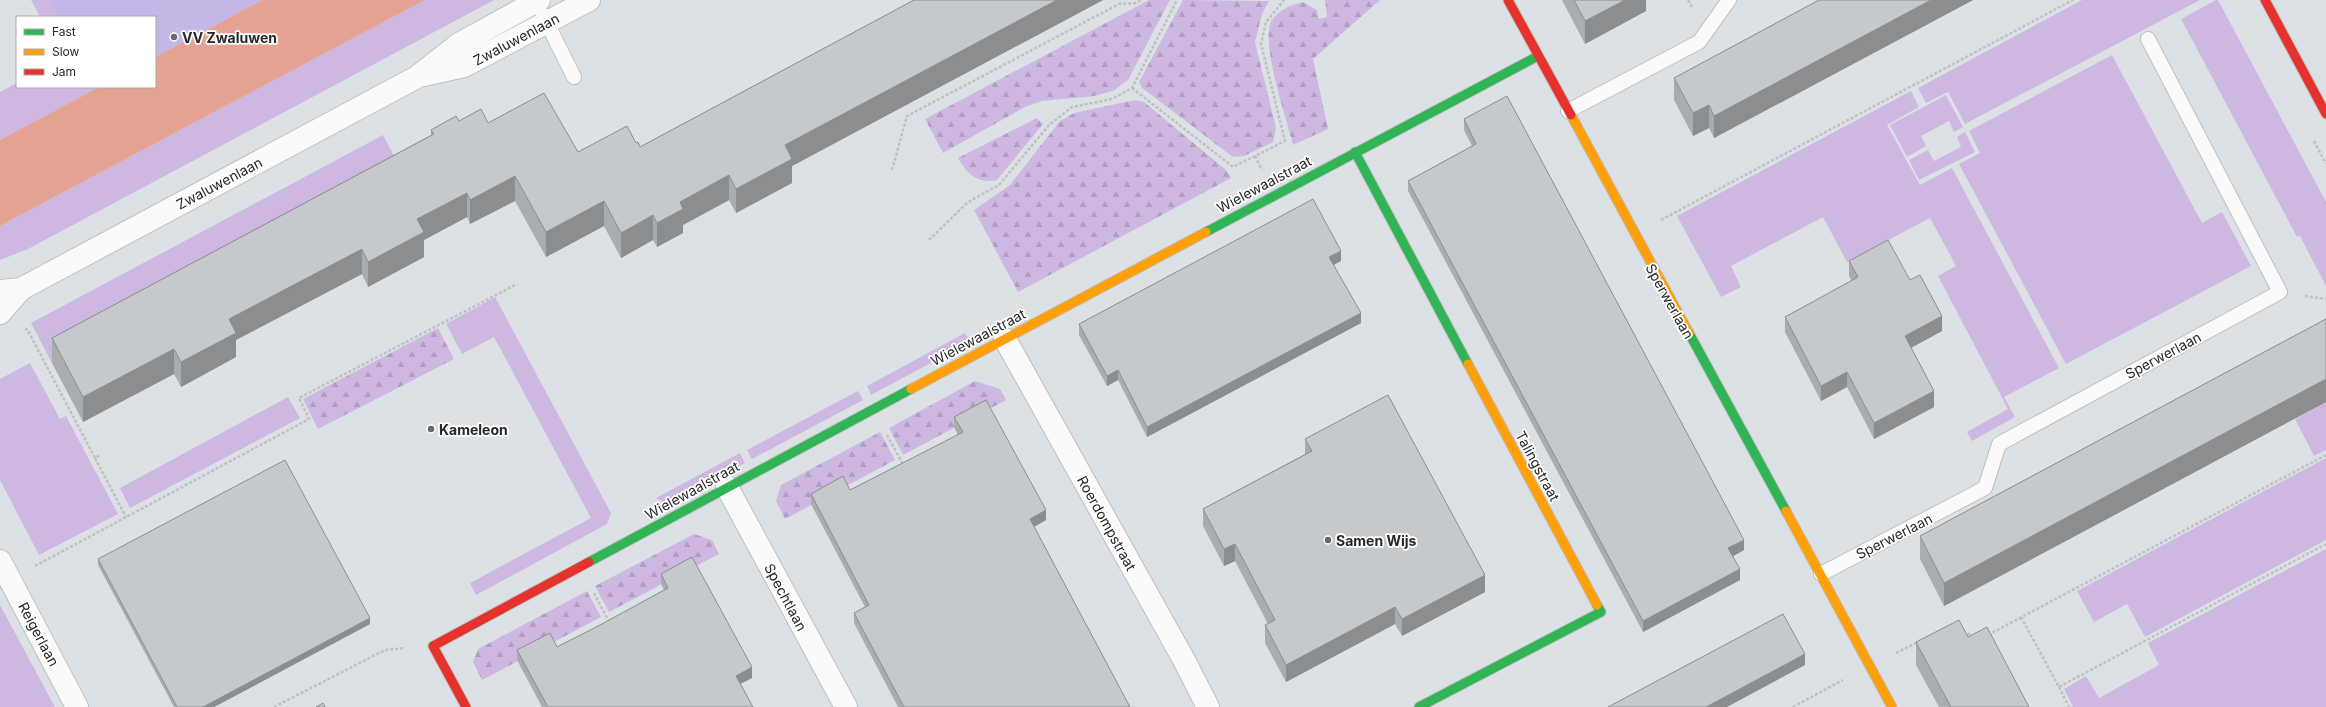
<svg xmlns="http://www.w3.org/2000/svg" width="2326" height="707" font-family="Inter,sans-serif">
	<defs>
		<pattern id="forest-firs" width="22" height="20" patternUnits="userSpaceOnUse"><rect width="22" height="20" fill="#ceb8e2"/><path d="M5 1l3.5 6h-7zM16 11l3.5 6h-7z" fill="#b19ec2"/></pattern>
	</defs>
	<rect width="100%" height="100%" fill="#dce1e6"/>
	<path fill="#ceb8e2" d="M31,0h18l9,17h-18z
		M425,0h69l-466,249 -28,11v-34z
		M2082,0h118l-235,124 -17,-32 -22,11 -8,-15z
		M2216,0h2l108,202v84l-26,-50 -3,1 -116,-218z
		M2112,55l90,168 20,-11 29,54 -185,98 -107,-200 21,-11 -11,-22z
		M17,83v4h82l-99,53v-48z
		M1911,91l8,16 -32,18 33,60 32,-17 107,200 -55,29 11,20 -43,24 -5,-9 41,-23 -70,-133 18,-10 -26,-48 -83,44 -24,-45 -92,49 10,21 -20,10 -44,-81z
		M1946,95l17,32 -9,5 -5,-11 -28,15 5,10 -19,11 -17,-32z
		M1965,132l10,20 -56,28 -10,-20 19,-10 6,11 27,-14 -4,-10z
		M383,135l21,40 -352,188 -21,-40z
		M495,297l116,216 -4,11 -131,71 -6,-12 121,-65 -97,-181 -32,17 -16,-30z
		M965,333l5,9 -99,53 -4,-9z
		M30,363l30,56 6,-3 52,98 -79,41 -39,-75v-101z
		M858,391l5,9 -111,59 -5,-9z
		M288,397l12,21 -170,90 -10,-20z
		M2326,402v48l-12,6 -19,-37z
		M740,453l5,10 -78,41 -11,-6z
		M2326,458v82l-181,97 -18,-33 -33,18 -17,-31z
		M2326,549v158h-253l-9,-18 22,-13 13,22 60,-33 -11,-22z
		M0,605l55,102h-55z"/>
	<path fill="url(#forest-firs)" d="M1149,0h21l-42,80 -15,11 -19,5 -53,5 -16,6 -82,46 -18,-34z
		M1183,0l86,1 -7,13 -7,28 21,86 -3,14 -29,14 -11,1 -91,-69 -3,-6z
		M1325,0h55l-67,59 15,70 -35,16c-6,-25 -34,-105 -21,-125 8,-11 19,-15 31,-18l14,8 2,9 8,-2z
		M1135,100l9,2 82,68 5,8 -213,114 -44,-82 36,-25 50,-64 14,-8z
		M1037,118l6,6 -46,56c-20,4 -30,-6 -39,-22z
		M438,328l16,31 -136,70 -15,-30z
		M975,381l25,8 6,11 -103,55 -14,-27z
		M880,432l15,28 -110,59 -9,-18 5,-16z
		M694,534l18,6 7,14 -110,58 -14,-26z
		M587,591l14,26 -119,63 -9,-18 5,-13z"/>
	<path fill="#c4b6e6" d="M49,0h213l-107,57v-40h-97z"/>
	<path fill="#e5a393" d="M262,0h163l-425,226v-86l99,-53h56v-30z"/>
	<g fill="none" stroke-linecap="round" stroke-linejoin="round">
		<g stroke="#bec0bf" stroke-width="16">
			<path id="lane" d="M543,15l31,62
				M1568,111l131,-69 30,-42
				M1821,574l164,-86 14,-44 281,-152 -132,-253"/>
		</g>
		<g stroke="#bec0bf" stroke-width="24">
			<path id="street" d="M424,75l40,-9 125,-66
				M0,291l21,-2 396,-212 42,-33 80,-44
				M0,313l21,-24
				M1005,339l179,321 24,47
				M727,487l119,220
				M0,561l77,146"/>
		</g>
		<g stroke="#bec0bf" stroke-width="11">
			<path id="fast" d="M1355,152l113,212
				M1206,232l332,-176
				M1689,333l97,178
				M589,562l322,-173
				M1419,707l182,-95 -4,-7"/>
		</g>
		<g stroke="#bec0bf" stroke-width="11">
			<path id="slow" d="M1571,115l118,218
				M1468,364l129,241
				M911,389l295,-157
				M1786,511l106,196"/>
		</g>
		<g stroke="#bec0bf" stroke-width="11">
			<path id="jam" d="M1508,0l63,115
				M2265,0l61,114
				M466,707l-33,-61 156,-84"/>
		</g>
		<path stroke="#c0c0c1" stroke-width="2.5" stroke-dasharray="3 2" stroke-linecap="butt" d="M1688,0l5,8
			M1132,88l101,79 52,-26 -24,-97 5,-22 18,-22
			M2314,141l12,23
			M1255,156l7,14
			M892,170l15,-54 212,-112 17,-1 6,-3
			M1661,220l412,-220
			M929,240l39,-38 31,-17 50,-60 23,-18 40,-8 20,-11 45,-88
			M2305,296l21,3
			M25,330l2,-1 68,129 5,-3
			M887,435l17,31
			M95,458l31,59
			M35,566l274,-147 -10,-21 218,-114
			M594,593l15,29
			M2021,617l38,70 267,-143
			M1963,631l10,5
			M1988,635l338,-180
			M1896,653l22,-11
			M2059,687l10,20
			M274,707l111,-57 20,-2
			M1793,707l50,-27"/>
		<use href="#lane" stroke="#fafafb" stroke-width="14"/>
		<use href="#street" stroke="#fafafb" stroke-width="22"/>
		<use href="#fast" stroke="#30b455" stroke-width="9"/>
		<use href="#slow" stroke="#ff9f0a" stroke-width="9"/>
		<use href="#jam" stroke="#e5322d" stroke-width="9"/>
	</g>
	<path fill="#aaadaf" d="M914,0h189l-311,166v17l-56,30 -7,-13 -46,25v8l-26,14 -4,-7 -32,18 -17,-32 -58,31 -31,-56 -45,23 -3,-7 -43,23v17l-56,30 -6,-13 -126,66v17l-55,30 -7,-13 -91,48 -31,-59v-25l379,-203v-5l28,-9 29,2 90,29 58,-9 4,4z
		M1562,0h84v11l-61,33z
		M1819,0h154l-259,138 -5,-10 -16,8 -19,-36v-22z
		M1464,119l280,431 -11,6 7,24 -97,52 -235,-441v-10l64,-35 -8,-16z
		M1341,261l-7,4 27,58 -214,114 -29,-57 -11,6 -28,-51v-11z
		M1849,261l61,19 32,51 -31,17 23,59 -60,32 -27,-52 -26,14 -36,-69v-15l67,-36 -3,-5z
		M2326,319v83l-382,204 -24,-47v-23z
		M954,417l92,103 -12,7 96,180h-232l-44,-84v-10l11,-6 -54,-103v-10l39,-4 108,-55 -4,-8z
		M1305,439l180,153 -83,44 -7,-12 -109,58 -21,-39v-18l3,-1 -33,-63 -11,5 -21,-40v-17l102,-55z
		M98,559l272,65 -156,83h-40l-76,-142z
		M661,574l91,104 -12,6 13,23h-211l-25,-47v-10l40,-3 43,-22 64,-35 -3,-6z
		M1968,637l61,70h-90l-23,-42v-23z"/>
	<path fill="#8b8d8f" d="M1057,0h46l-311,166v17l-56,30v-24l49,-44z
		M1625,0h21v11l-61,33v-23z
		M1931,0h42l-259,138v-22z
		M1709,105v23l-16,8v-23z
		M729,175v25l-46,25v8l-26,14v-24l23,-21z
		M515,176v25l-45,23v-24z
		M467,193v24l-43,23v17l-56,30v-25l49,-43z
		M604,201v25l-58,31v-25z
		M653,215v25l-32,18v-25z
		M362,249v25l-126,66v17l-55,30v-25l48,-43z
		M1341,251v10l-12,6v-10z
		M1361,313v10l-214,114v-10z
		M1942,316v15l-37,20v-15z
		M174,349v25l-91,48v-25z
		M1118,370v10l-11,6v-10z
		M1847,372v15l-26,14v-15z
		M2326,379v23l-382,204v-23z
		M1934,391v16l-60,32v-16z
		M1046,510v10l-16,9v-10z
		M1744,540v10l-16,9v-11z
		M1235,544v17l-11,5v-17z
		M1740,569v11l-97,52v-11z
		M1485,575v17l-83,44v-17z
		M1395,607v17l-109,58v-17z
		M370,618v6l-156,83h-11z
		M1805,654v11l-78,42h-21z
		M752,667v11l-16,8v-10z"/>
	<path fill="#c6c9cc" stroke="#8b8d8f" d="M914,0h143l-272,145 7,14 -56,30 -7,-14 -49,27 3,7 -26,14 -4,-8 -32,18 -17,-32 -58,31 -31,-56 -45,24 -3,-7 -50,26 7,13 -56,30 -6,-13 -133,70 7,14 -55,29 -7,-13 -91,48 -31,-59 382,-204 -3,-4 25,-14 3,5 22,-12 7,14 56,-30 34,59 49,-26 9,17 2,-1 2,5z
		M1574,0h51l-40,21z
		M1819,0h112l-217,116 -5,-11 -16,8 -19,-35z
		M1507,96l237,444 -16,8 12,21 -97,52 -235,-440 68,-37 -12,-25z
		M1313,199l28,52 -12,6 32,56 -214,114 -29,-57 -11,6 -28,-52z
		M1888,240l22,40 10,-5 22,41 -37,20 29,55 -60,32 -27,-51 -26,14 -36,-69 73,-40 -9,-16z
		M2326,319v60l-382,204 -24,-47z
		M1388,395l97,180 -83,44 -7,-12 -109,58 -21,-40 10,-5 -40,-76 -11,5 -21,-40 109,-58 -7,-12z
		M986,400l60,110 -16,9 100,188h-226l-50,-94 15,-8 -58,-111 32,-18 7,14 113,-58 -9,-15z
		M285,460l85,158 -167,89h-26l-79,-148z
		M692,557l60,110 -16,9 17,31h-205l-31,-57 33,-17 7,14 43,-22 68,-37 -7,-14z
		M1783,614l22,40 -99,53h-98z
		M1959,620l9,17 19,-10 42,80h-78l-35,-65z
		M323,703l2,4h-9z"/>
	<g fill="#66686a" stroke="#fff" stroke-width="1.5">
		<circle cx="174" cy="37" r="4"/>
		<circle cx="431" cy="429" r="4"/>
		<circle cx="1328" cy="540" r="4"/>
	</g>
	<g text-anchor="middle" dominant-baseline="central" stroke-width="3.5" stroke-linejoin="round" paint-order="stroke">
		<g font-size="14" font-weight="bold" fill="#272727" stroke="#fff" text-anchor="start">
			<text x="182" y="37">VV Zwaluwen</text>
			<text x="439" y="429">Kameleon</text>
			<text x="1336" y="540">Samen Wijs</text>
		</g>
		<g font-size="14" fill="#272727" stroke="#fff">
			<text transform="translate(516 39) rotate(-28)">Zwaluwenlaan</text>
			<text transform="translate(219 183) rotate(-28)">Zwaluwenlaan</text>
			<text transform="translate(1264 184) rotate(-28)">Wielewaalstraat</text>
			<text transform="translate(1670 301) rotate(61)">Sperwerlaan</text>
			<text transform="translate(978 337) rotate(-28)">Wielewaalstraat</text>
			<text transform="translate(2163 355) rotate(-28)">Sperwerlaan</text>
			<text transform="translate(1538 466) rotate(62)">Talingstraat</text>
			<text transform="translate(692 490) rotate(-29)">Wielewaalstraat</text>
			<text transform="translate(1107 523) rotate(61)">Roerdompstraat</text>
			<text transform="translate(1894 536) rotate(-27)">Sperwerlaan</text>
			<text transform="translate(786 597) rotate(62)">Spechtlaan</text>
			<text transform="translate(39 634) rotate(62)">Reigerlaan</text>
		</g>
	</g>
	<rect x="16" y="16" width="140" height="72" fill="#ffffff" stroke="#a9a9a9"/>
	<rect x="24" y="29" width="20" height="6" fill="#30b455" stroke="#a9a9a9"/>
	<text x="52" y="36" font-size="12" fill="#272727">Fast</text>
	<rect x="24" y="49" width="20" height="6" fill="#ff9f0a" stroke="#a9a9a9"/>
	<text x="52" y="56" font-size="12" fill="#272727">Slow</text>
	<rect x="24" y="69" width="20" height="6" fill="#e5322d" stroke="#a9a9a9"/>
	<text x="52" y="76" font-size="12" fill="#272727">Jam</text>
</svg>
